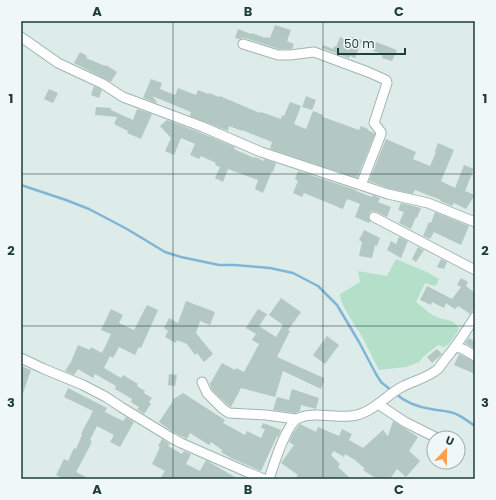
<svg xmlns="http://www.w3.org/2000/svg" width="496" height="500" font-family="Poppins,sans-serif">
	<rect width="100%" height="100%" fill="#deece9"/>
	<path fill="#b4e0ca" d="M396,259l31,13 12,7 -2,5 -3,2 -9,-3 -9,19c5,4 15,13 21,15 10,5 16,0 22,12l-10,15 -5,3 -6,-2 -15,12 -4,5 -13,5 -27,3c-7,-12 -12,-25 -19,-37 -6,-10 -20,-28 -20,-39l20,-12 -2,-11 29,5z"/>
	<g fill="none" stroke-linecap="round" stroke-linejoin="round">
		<path stroke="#7fb6d8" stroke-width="2.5" d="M21,185l45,15 23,9 38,20 38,23 16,5 38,8h16l35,3 23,5 25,13 19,19 22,37 17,32 5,8 11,9
			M396,394c9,8 22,13 35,15 8,2 17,1 25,5 7,3 13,8 19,12"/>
	</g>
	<path fill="#b3c7c3" d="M275,25l16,5 -4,11 7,3 -2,5h-13l-34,-11 -6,1 -4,-1 3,-9 13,5 1,-1 13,5 1,-1 4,1z
		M340,37l10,4 2,-4 10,3 -7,18 -5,-2 -1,2 -27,-10 1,-3 10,4 1,-3 2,1z
		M376,42l21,8 -5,11 -10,-3 1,-4 -10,-3z
		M80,52l7,4 -1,2 19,8 1,-1 11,7 -6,10 -37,-19z
		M151,79l11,4 -2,6 15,6 3,-7 18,7 2,-5 10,4 1,-1 10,4 1,-1 40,17 1,-1 20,7 1,-4 2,1 6,-14 11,4 -7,18 12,5 7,-18 10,4v2l36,13 2,-4 7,3v1l7,4 -18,44 -87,-29 2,-7 -30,-12v1l-13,-5 -1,5 -38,-15 1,-4 -39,-16 5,6 -1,1 -13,-5z
		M94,86l8,4 -3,8 -8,-3z
		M49,89l9,4 -5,10 -9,-4z
		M306,96l10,4 -4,10 -10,-3z
		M96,107l15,1v2l22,10 4,-11 15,5 -11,25 -14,-6 1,-2 -14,-7 3,-7 -22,-2z
		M167,120l34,13 34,14 -1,2 20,9 1,-1 9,4v-2l12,4 -3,9 -1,-1 -9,22 -8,-4 3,-9 -30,-11 -5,13 -8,-4 5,-11 -5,-2 1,-2 -15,-7 -2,3 -9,-4 5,-11 -14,-6 -7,17 -9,-4 6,-13 -11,-12z
		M386,139l30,13 -3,7 17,7 6,-14 -1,-1 3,-8 16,7 -13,31 14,7 9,-23 10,4 -9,22 10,4 -9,14 -12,-6 -2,3 -12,-5 1,-1 -26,-10 -2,4 -22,-5 -22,-8z
		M298,171l58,19v1l16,6 1,-2 7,3 -2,4 13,5 -4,10 -10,-5 -4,-1 -3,1 -2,6 2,3 -1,2 -14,-6 5,-13 -13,-5 -4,10 -39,-16 -2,4 -9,-4 5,-12 -3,-2z
		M401,203l20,5 -4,10 -1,-1 -5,12 -12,-6 5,-11 -6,-2z
		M435,212l34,14 -8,19 -27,-13 -4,7 -7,-3 6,-14 2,1z
		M364,230l16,8 -3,8 -2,-1 -3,13 -13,-2 3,-14 -3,-2z
		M399,237l9,4 -7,17 -14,-8 4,-9 5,3z
		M418,247l6,3 -8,12 -4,-3z
		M441,259l6,3 -3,7 -7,-2z
		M461,278l7,4 -2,4 9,7v16l-5,5 -12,-8 -3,3 -9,-6 -2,5 -12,-6 -1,3 -11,-5 7,-14 25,13 9,-12 -4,-2z
		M281,298l20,14 -13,18 2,1 -13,26 47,21v3l-3,8 -38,-18 -8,26 -34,-9 -10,19 -4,-3 -15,-14 -2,-6 12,-21 13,7 1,-2 8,4 15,-28 -7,-4 4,-6 -10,-6 12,-19 9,5 -8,12 17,11 7,-12 -14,-10z
		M186,301l29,11 -5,13 -10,-4 -4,12 17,21 -9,8 -7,-9 -2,2 -8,-11 -10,-4 -1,3 -11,-6 3,-6 -4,-3 5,-10 9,5z
		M147,305l11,5 -17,38 -2,-1 -4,8 -16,-8 -6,11 -3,-2 -6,12 17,10 2,-3 15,9 -1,2 8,5 -1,2 8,5 -3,4 2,2 -7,10 -7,-5 2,-2 -8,-5 1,-3 -17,-10 1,-3 -21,-12 -2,4 -15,-9 -4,6 -9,-4 6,-9 7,-17 12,5 1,-3 11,6 9,-19 -10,-4 10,-21 12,6 -4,8 15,7z
		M327,336l12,9 -14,19 -12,-9z
		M469,338l6,4v7l-10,-6z
		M437,349l5,5 -10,9 -5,-6z
		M459,354l16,8v12l-21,-9z
		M21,366l10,4 -9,26 -1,-1z
		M169,374l8,1 -2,11 -7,-1z
		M68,388l39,20 -2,4 18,9 3,-4 8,5 -14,25 -10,-5 4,-7 -17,-9 -7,14 2,1 -3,7 -13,24 14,7h-27l-7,-4 8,-16 4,2 6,-13 2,1 6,-14 -1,-1 12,-23 -29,-14z
		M292,389l27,9 -3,11 -15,-4 -1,6 -4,2 -23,-3 4,-13 12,3z
		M183,393l42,27 -2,3 22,12 2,-4 14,7 4,-9 -4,-1 2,-5 18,7 -3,7 -1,-1 -16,35 -30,-13 -10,-6 1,-2 -11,-8 -2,3 -19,-12 -3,6 -14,-7 -14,-10 14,-21 -1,-1z
		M393,421l25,16 -9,14 11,10 -14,16 -9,-8 -7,10h-13l-14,-9 2,-1 -10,-9 -10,-6 -1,3 -10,-6 -3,4 9,9 -2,3 13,12h-56l3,-4 -17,-12 13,-18 -5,-3 4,-9 7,-9 16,8 2,-5 21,9 3,-7 10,5 -3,6 14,8 20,-18 5,6z
		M162,439l8,5 -2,2 14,8 2,-3 7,3 -5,10 14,7 6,-11 32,19h-78l5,-8 -13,-7 8,-17 -2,-1z"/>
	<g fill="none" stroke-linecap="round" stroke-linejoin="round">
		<g stroke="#a1b4b2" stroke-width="11">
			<path id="minor" d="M21,37l37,26 45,21 20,13 80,30 58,25 127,42 40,9 47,19
				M243,44l35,11h12l24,-3 54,20 18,8 1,3 -13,40 7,9v2l-20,51
				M374,217l101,53
				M456,347l7,2 12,7
				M21,358l23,11 39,16 23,12 15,10 49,30 11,6 66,29 17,7
				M202,382l5,11 16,16 6,4 37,2 30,4
				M378,404l27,18 32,16
				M269,479c5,-15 16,-52 28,-60 12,-8 39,-1 54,-3 20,-2 32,-18 49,-28 12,-7 28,-10 38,-19 3,-4 6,-8 9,-12 11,-13 19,-26 28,-40"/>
		</g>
		<use href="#minor" stroke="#fff" stroke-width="9"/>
	</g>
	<path fill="none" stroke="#1e3d3c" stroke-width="1" stroke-opacity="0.55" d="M173,21v458M323,21v458M21,174h454M21,326h454"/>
	<rect width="496" height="500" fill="none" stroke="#eff8f6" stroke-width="44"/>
	<g transform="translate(446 450) rotate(22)"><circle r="19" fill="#eff8f6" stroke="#9badac"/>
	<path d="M0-3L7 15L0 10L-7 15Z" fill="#ffa049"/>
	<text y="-6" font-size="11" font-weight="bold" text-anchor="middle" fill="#1e3d3c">U</text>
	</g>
	<path d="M338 48v6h67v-6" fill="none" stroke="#1e3d3c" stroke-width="2"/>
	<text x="344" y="48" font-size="12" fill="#1e3d3c" stroke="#eff8f6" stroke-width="3" paint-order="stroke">50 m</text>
	<rect x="22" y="22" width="452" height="456" fill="none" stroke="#1e3d3c" stroke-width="1.5"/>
	<g font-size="13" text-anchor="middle" font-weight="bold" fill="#1e3d3c">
		<text x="97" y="16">A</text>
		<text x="248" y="16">B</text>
		<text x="399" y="16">C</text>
		<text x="11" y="103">1</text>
		<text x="485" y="103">1</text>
		<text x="11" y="255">2</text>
		<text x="485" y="255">2</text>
		<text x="11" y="407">3</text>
		<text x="485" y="407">3</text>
		<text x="97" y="494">A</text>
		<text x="248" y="494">B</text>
		<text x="399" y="494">C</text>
	</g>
</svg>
